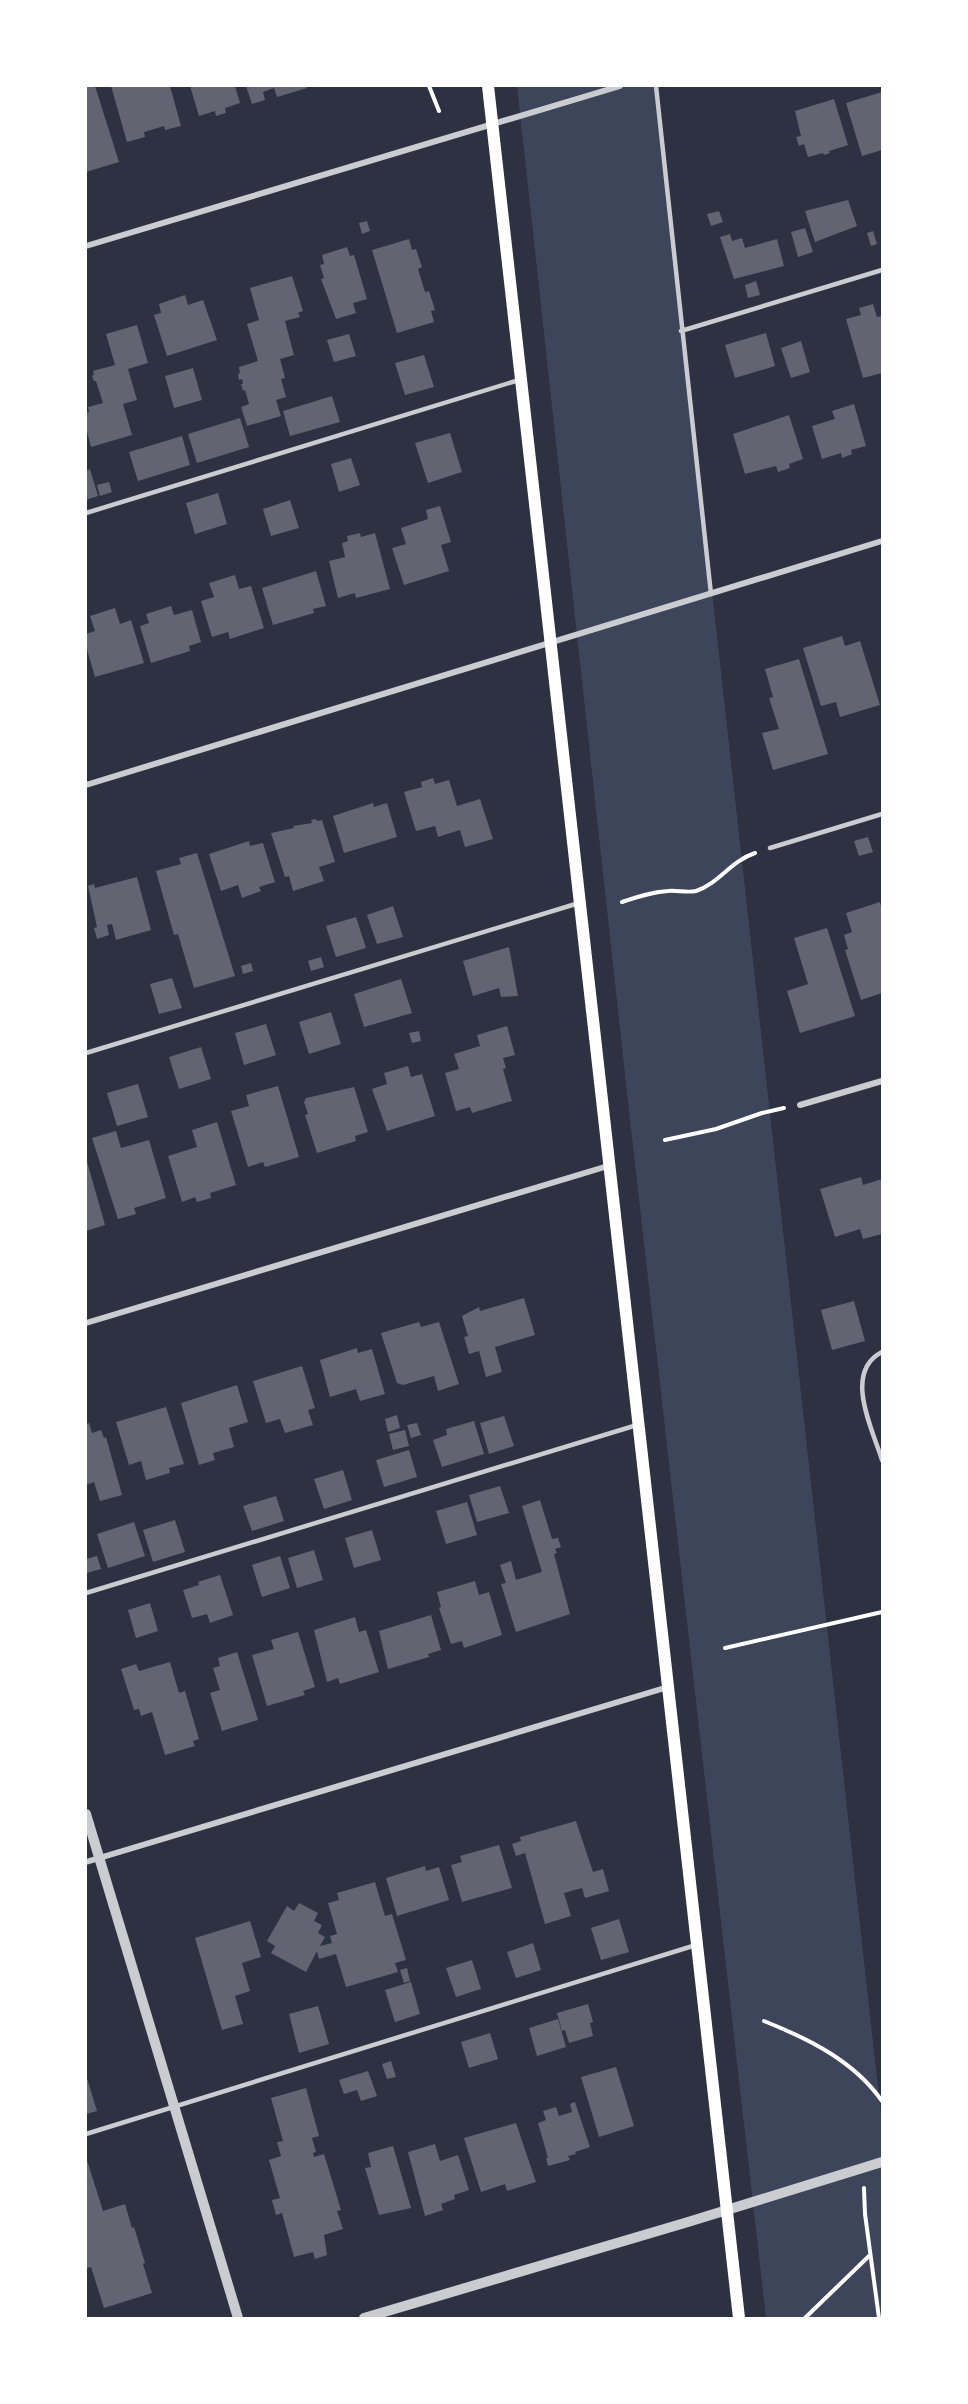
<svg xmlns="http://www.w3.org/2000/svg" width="968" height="2404" font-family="'Space Grotesk',sans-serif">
	<rect width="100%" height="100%" fill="#2d3142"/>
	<path fill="#3c4559" d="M517,86h139l226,2037v195h-116l-137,-1207z"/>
	<path fill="#626471" d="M86,86h9l24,76 -33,10z
		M111,86h59l11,40 -16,4 -1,-4 -20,6 1,5 -18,5z
		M190,86h45l5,17 -15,5 1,5 -10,3 -1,-5 -16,5z
		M246,86h60l1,2 -30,9 -3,-9 -11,4 2,8 -13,4z
		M882,92v58l-20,6 -16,-53z
		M834,99l14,46 -19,6 1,2 -6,2 -1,-2 -15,4 -4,-13 -5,2 -3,-9 5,-1 -6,-25z
		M848,200l9,26 -42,16 -10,-31z
		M719,211l4,11 -12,4 -4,-12z
		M367,221l3,10 -8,3 -3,-11z
		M805,228l8,24 -15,5 -7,-25z
		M873,231l4,13 -6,2 -4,-13z
		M730,234l2,7 10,-3 3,10 32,-9 7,27 -50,13 -14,-42z
		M409,239l3,11 4,-1 6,18 -4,2 7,23 4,-1 6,19 -4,1 3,11 -37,11 -25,-83z
		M347,247l3,9 4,-1 13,44 -14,4 3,10 -20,6 -15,-40 3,-1 -4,-13 4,-1 -2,-9z
		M292,276l11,35 -5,2 2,4 -15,4 9,34 -14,4 5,19 -4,1 5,18 -10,3 5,16 -34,10 -6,-19 8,-3 -4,-14 -2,1 -2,-7h2l-1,-5 -3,1 -1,-6 2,-1 -1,-6 19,-6 -11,-37 12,-4 -9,-32z
		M756,281l4,14 -12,3 -3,-13z
		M185,295l3,10 15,-5 14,40 -50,16 -13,-41 7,-2 -2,-9z
		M873,304l4,13 5,-1v57l-19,5 -17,-59 15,-4 -2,-7z
		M137,325l11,38 -20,6 9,31 -14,4 9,31 -41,12 -5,-19v-15l3,-1 -1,-5 15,-4 -7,-22h-2l-2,-5 2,-1 -1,-4 22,-6 -9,-31z
		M766,333l9,33 -40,12 -10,-33z
		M349,334l7,22 -22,6 -7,-22z
		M801,341l9,31 -19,6 -10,-30z
		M424,355l10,32 -29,8 -10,-32z
		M193,368l9,32 -28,8 -9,-32z
		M332,396l8,26 -50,14 -7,-25z
		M854,404l12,42 -15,4 1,4 -10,4 -1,-5 -19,6 -10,-33 23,-7 -3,-8z
		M789,415l14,44 -14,5 1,4 -12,4 -2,-6 -31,8 -12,-40z
		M240,418l9,29 -52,16 -9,-29z
		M450,433l12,39 -34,11 -13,-40z
		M182,436l8,29 -52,16 -9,-29z
		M351,458l9,27 -21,7 -8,-28z
		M90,469l8,27 -12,4v-29z
		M109,482l3,10 -12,4 -3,-11z
		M218,493l9,31 -32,10 -9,-31z
		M290,500l9,28 -28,8 -8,-27z
		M440,506l11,36 -10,3 8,26 -45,14 -12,-37 14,-4 -5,-16 27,-9 -2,-9z
		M360,533l1,4 14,-4 15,56 -34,9 -1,-5 -17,5 -9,-37 16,-4 -3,-14 6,-2 -1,-5z
		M316,571l10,35 -13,3 1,4 -41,12 -11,-37z
		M235,575l4,14 12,-3 13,42 -34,11 -2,-7 -16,5 -11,-36 13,-4 -5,-14z
		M171,606l3,9 18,-5 9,32 -12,4 1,5 -39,12 -11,-37 9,-3 -3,-9z
		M115,608l5,16 11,-4 13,43 -49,14 -9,-31v-12l9,-3 -5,-15z
		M842,636l3,10 15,-5 20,64 -40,12 -4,-15 -15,4 -18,-58z
		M799,659l29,95 -55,16 -11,-37 17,-4 -10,-31 4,-1 -8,-28z
		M433,778l2,6 14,-4 8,26 23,-7 13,40 -28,8 -5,-17 -22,7 -3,-11 -19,5 -12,-39 18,-5 -1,-5z
		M373,803l1,4 13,-4 10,34 -53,16 -11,-37z
		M316,819l1,2 5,-1 13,42 -16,5 5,14 -31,10 -4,-15 -4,1 -14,-44 23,-5 -1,-2 19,-3 -1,-3z
		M868,837l5,15 -14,4 -5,-15z
		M249,841l1,5 13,-3 12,39 -16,5 2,4 -19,7 -4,-13 -17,6 -12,-37z
		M197,853l38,123 -41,12 -16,-54 -4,1 -18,-64 25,-7 -2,-6z
		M137,877l14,53 -35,10 -4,-16 -5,1 2,10 -12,4 -3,-11 3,-1 -9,-41 6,-2 1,4z
		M880,902l2,9v82l-21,7 -16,-50 3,-1 -4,-14 8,-3 -6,-19z
		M393,906l10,31 -26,7 -10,-29z
		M356,917l10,31 -30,9 -10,-31z
		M827,928l28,88 -55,17 -13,-42 21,-7 -14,-46z
		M509,947l9,49 -17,1 -2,-9 -26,8 -10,-35z
		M321,957l3,10 -13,4 -3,-10z
		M251,963l2,8 -10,3 -2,-8z
		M172,978l10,30 -23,6 -9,-30z
		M401,979l11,34 -48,14 -10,-33z
		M331,1012l10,32 -32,10 -10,-32z
		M266,1024l10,31 -32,10 -9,-32z
		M507,1026l8,29 -12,3 3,10 -3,1 9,32 -40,12 -2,-6 -14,4 -11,-38 14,-4 -5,-15 26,-8 -3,-11z
		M419,1031l2,10 -9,2 -3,-10z
		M201,1047l10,32 -32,10 -10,-32z
		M408,1066l3,11 11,-3 13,42 -48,15 -15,-42 15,-5 -3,-11z
		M138,1084l10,33 -31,9 -10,-33z
		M278,1086l21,71 -34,10 -2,-5 -15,5 -17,-56 18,-5 -3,-11z
		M354,1087l14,45 -13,4 1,5 -39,12 -12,-38 3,-1 -4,-12 2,-4z
		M217,1122l19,63 -26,8 1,5 -14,4 -2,-5 -13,5 -14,-46 29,-9 -5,-17z
		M116,1131l5,17 28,-8 17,58 -32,10 2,6 -18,5 -26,-81z
		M86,1158l19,67 -19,6z
		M861,1177l2,8 19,-6v55l-19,5 -3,-10 -25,8 -15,-48z
		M524,1298l11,37 -40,12 7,25 -16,5 -7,-26 -10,3 -5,-17 4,-1 -6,-20 17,-9 1,4z
		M854,1301l11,40 -33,9 -11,-40z
		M419,1322l2,5 18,-5 20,62 -21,7 -4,-15 -31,9 -6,-2 -16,-50z
		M357,1348l1,5 14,-4 13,45 -25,7 -4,-12 -26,8 -10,-37z
		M302,1366l13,42 -7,2 5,15 -28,8 -5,-14 -14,4 -13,-42z
		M237,1385l11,37 -19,6 5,19 -21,6 2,7 -16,5 -18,-62z
		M166,1407l18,57 -15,4 1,5 -24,7 -5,-19 -12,4 -13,-43z
		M397,1415l3,13 -12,4 -3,-13z
		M504,1416l10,30 -25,8 -9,-31z
		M474,1421l10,33 -42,13 -9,-27 14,-5 -1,-6z
		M89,1423l3,10 9,-3 3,8 2,-1 16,58 -22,6 -6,-19 -8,3v-61z
		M417,1423l4,12 -10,3 -4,-13z
		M405,1430l4,16 -16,4 -4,-16z
		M409,1450l8,27 -33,10 -8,-27z
		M343,1470l9,30 -28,9 -10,-30z
		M500,1486l9,27 -32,9 -8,-27z
		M276,1496l8,25 -32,10 -9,-25z
		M540,1500l12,39 6,-1 3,9 -6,2 2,4 -3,1 16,60 -54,18 -15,-48 5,-1 -6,-18 11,-4 5,19 26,-8 -20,-66z
		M467,1502l10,33 -31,9 -10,-33z
		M175,1520l10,32 -32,10 -10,-32z
		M134,1522l11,34 -37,12 -11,-34z
		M372,1530l9,30 -27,8 -9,-30z
		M314,1550l9,30 -26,8 -9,-30z
		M97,1556l4,13 -14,4 -1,-14z
		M280,1556l10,32 -28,9 -10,-32z
		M220,1575l13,40 -23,8 -3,-9 -15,4 -9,-28 16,-5 -1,-3z
		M475,1581l4,14 10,-3 13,43 -38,13 -2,-7 -11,3 -12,-36 2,-1 -4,-15z
		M150,1603l8,28 -22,7 -8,-28z
		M431,1615l10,35 -13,4 1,3 -41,12 -9,-38z
		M355,1617l4,15 7,-2 13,42 -39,12 -2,-6 -11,4 -13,-52z
		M298,1632l17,55 -12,4 2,4 -38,11 -15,-51 22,-6 -3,-9z
		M237,1652l21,68 -36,11 -12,-38 10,-3 -7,-22 7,-2 -2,-8z
		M170,1662l9,31 6,-2 14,48 -6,2 2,5 -30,9 -13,-43 -11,4 -2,-7 -5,1 -13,-41 15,-5 3,7z
		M576,1821l17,51 10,-3 6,22 -24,7 -3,-10 -18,5 7,23 -26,8 -20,-71 -9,3 -4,-12 9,-3 -1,-4z
		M499,1845l13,43 -50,14 -11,-37 11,-3 -2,-6z
		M425,1866l1,5 13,-4 10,33 -52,16 -11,-38z
		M375,1882l10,34 7,-2 14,46 -11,3 3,9 -52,15 -10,-33 -17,5 -2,-8 -11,21 -35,-19 4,-7 -8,-5 20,-35 7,5 5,-8 19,10 -4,8 8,4 -4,8 7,4 -5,9 12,-3 -2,-7 7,-2 -9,-31 11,-3 -2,-7z
		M619,1919l10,33 -28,8 -10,-32z
		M250,1921l11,36 -19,6 8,28 -15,5 8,28 -21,6 -27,-92z
		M533,1943l8,27 -25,8 -9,-26z
		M472,1960l9,29 -25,8 -10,-29z
		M407,1968l3,13 -6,2 -4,-13z
		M411,1982l9,32 -25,8 -10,-32z
		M588,2004l5,18 -3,1 3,13 -24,7 -4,-13 -3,1 -5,-18z
		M318,2006l11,38 -30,9 -10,-39z
		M558,2019l8,28 -29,9 -8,-28z
		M490,2033l8,26 -29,9 -8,-26z
		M391,2061l5,16 -9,2 -5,-15z
		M616,2067l18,59 -35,11 -18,-60z
		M368,2071l9,25 -16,5 -4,-11 -13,4 -5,-14z
		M86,2075l11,36 -11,3z
		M306,2088l13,48 -7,2 4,14 -3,1 1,4 10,-3 17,56 -4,1 6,18 -19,6 3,20 -12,4 -2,-7 -19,5 -12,-44 -6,2 -4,-15 8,-2 -11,-38 12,-4 -4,-14 6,-1 -12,-43z
		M575,2102l15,45 -15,5 1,2 -8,2 2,4 -22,6 -2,-8h2l-10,-35 8,-3 -3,-9 13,-4 3,9 13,-4 -2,-8z
		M516,2123l20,59 -29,9 -2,-7 -24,8 -17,-54z
		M435,2144l5,17 18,-6 11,35 -15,5 1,4 -14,5 2,6 -18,6 -17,-64z
		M393,2146l18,62 -32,7 -14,-47 6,-1 -3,-14z
		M86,2157l17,54 22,-7 7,24 2,-1 11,36 -2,1 9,29 -48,15 -13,-41 -4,1 -1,-4z"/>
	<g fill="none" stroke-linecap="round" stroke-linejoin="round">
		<path stroke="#fff" stroke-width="4" d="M429,86l10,25
			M622,902c15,-5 30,-10 46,-11 8,-1 20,2 28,0 22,-7 35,-30 59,-38
			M665,1140l51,-11 46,-16 22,-5
			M725,1648l157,-36
			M764,2021c45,18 90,40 118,80
			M864,2188l1,26 14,104
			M805,2318l64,-62"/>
		<path stroke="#caccd0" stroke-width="4.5" d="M656,86l55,508
			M681,331l201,-61
			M86,513l433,-133
			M770,848l112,-34
			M86,1053l493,-150
			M882,1352c-39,20 -10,76 0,108
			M86,1593l551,-168
			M86,2134l610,-189"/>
		<path stroke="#caccd0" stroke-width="6" d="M86,246l534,-160
			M86,785l796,-244
			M800,1105l82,-24
			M86,1323l522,-157
			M86,1862l582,-175"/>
		<path stroke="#caccd0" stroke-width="10" d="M86,1814l152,504
			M364,2318l324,-96 194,-60"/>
		<path stroke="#fff" stroke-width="12" d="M488,86l251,2232"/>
	</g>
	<rect width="968" height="2404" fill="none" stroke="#ffffff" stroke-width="174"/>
</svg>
